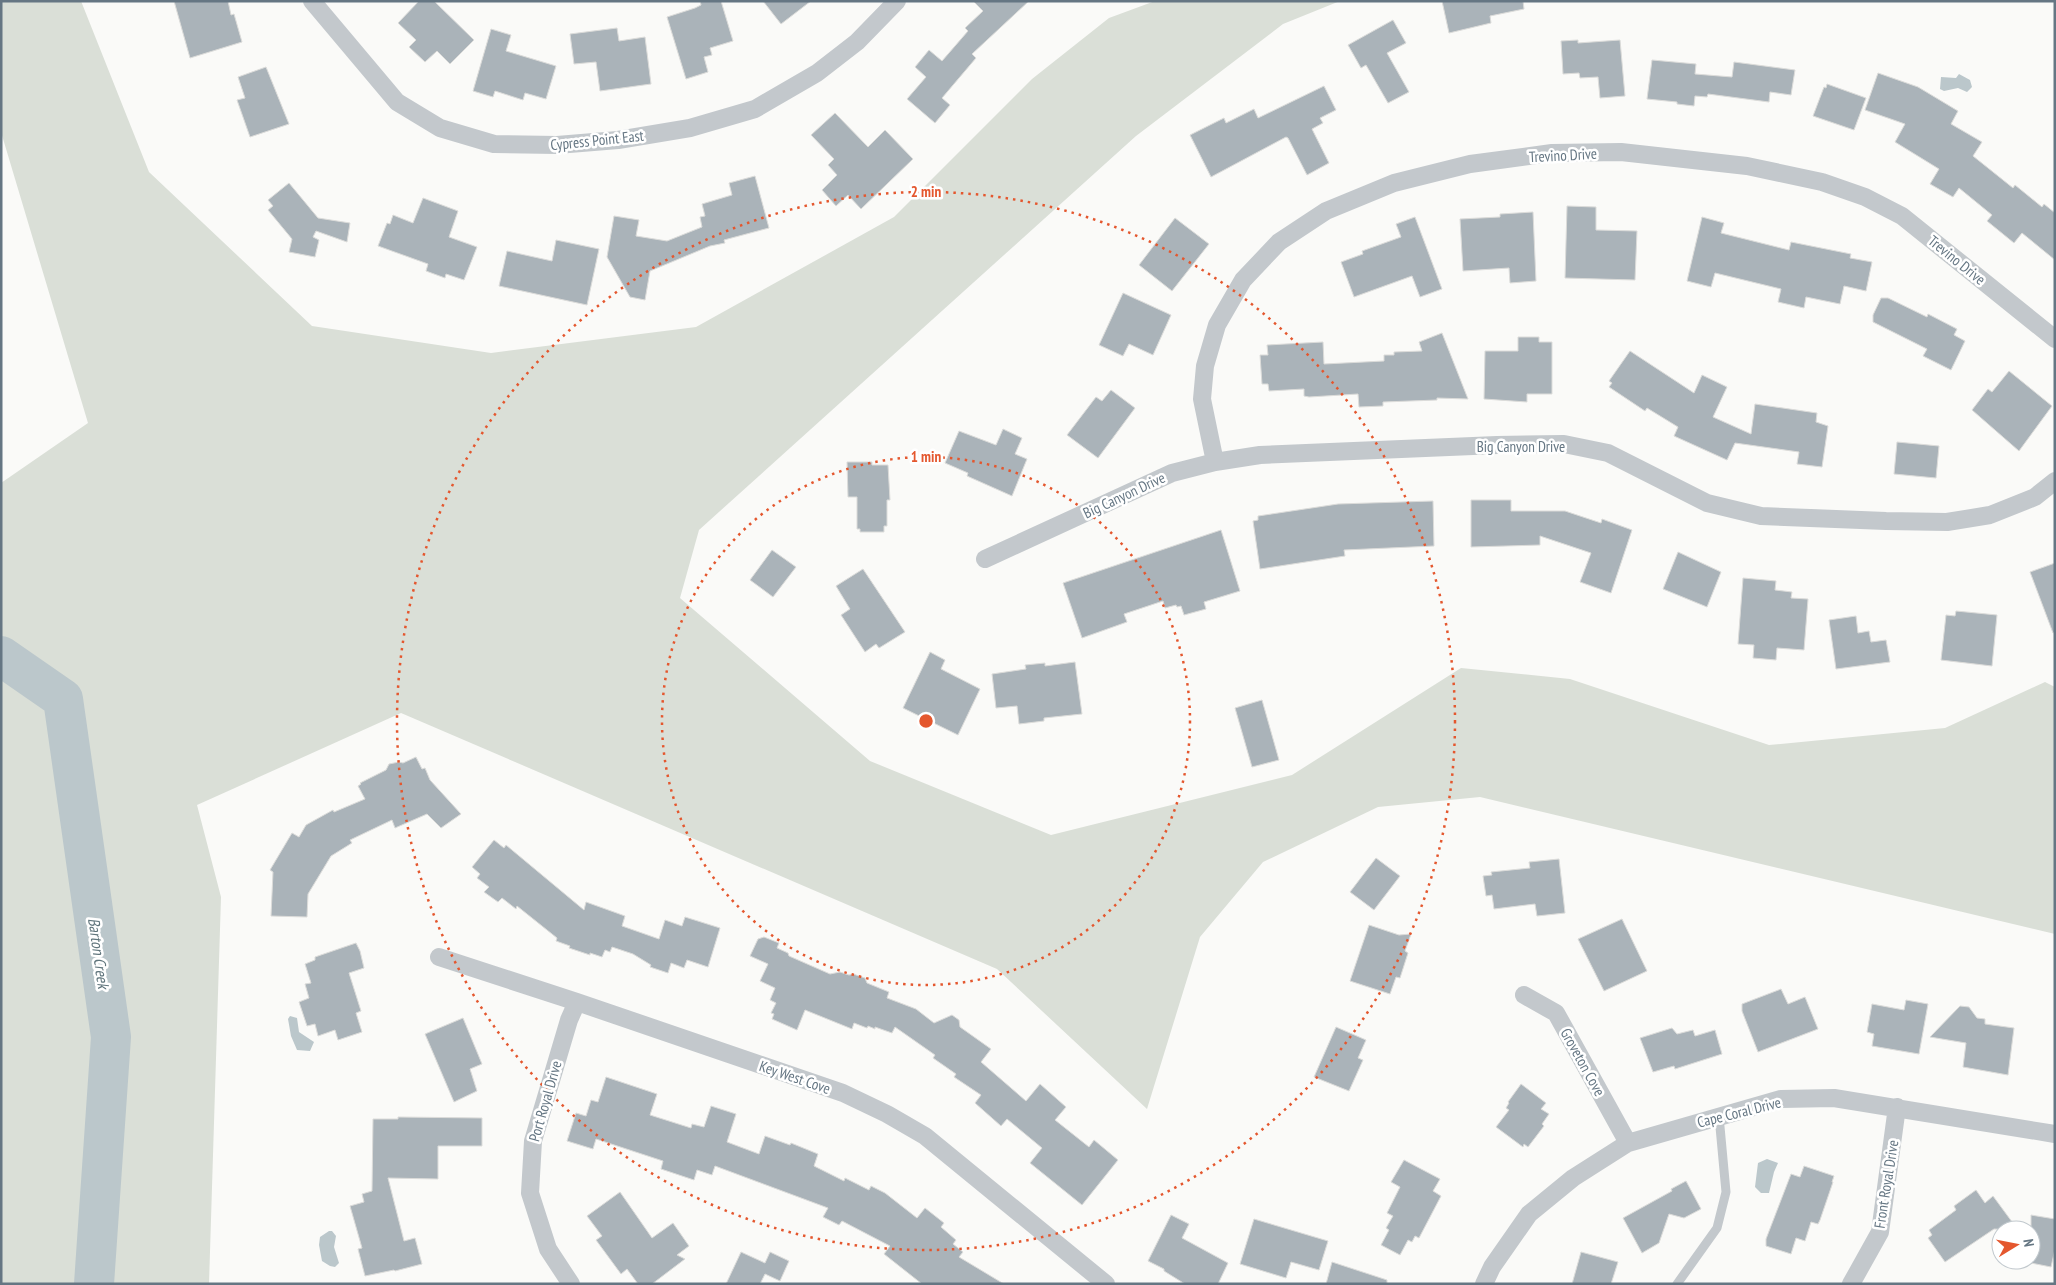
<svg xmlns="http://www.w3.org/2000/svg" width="2056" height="1285" font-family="'PT Sans Narrow',sans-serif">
	<rect width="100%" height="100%" fill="#fafaf8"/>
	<path fill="#dadfd7" d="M1,1h80l68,171 163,154 179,27 205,-26 198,-110 138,-138 77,-61 46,-17h185l-57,23 -147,112 -437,394 -19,68 190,163 181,74 241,-60 169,-107 109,11 199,66 176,-17 100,-46 10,5v247l-575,-137 -102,10 -115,55 -63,75 -53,172 -150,-140 -596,-256 -204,92 24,92 -12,387h-208v-801l87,-60 -87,-291z"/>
	<path fill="#bbc7cb" d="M1959,74l11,6 2,7 -5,5 -9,-4 -14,3 -4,-2 1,-12 15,1z
		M290,1016l7,2 2,14 15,10 -4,9 -13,-1 -6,-14 -3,-17z
		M1767,1159l11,4 -4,9 -5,21h-8l-6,-6 3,-24z
		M329,1231h3l4,5 -2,11 5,16 -4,4 -5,-1 -8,-5 -3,-16 1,-8z"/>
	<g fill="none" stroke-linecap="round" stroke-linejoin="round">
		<path stroke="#bbc7cb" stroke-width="40" d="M1,656l62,43 48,338 -17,247"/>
	</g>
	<path fill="#aab3b9" stroke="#dcdcda" d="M174,1h54l3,14 3,-1 8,28 -52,16z
		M419,1h15l40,39 -24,24 -13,-13 -12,11 -16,-15 7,-7 -18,-17z
		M700,1h21l12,40 -23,7 2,7 -8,2 4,15 -22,7 -19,-62 28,-9 6,-3z
		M763,1h48l-30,23z
		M973,1h56l-57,53 4,4 -34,40 8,7 -15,18 -28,-24 19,-22 -11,-10 14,-17 13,11 26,-30 -3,-3 18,-17z
		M1442,1h81l1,8 -34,7 1,7 -42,10z
		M1393,20l13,23 -19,10 22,39 -21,11 -22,-38 -5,3 -13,-23z
		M617,28l2,13 26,-4 6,47 -51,7 -4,-29 -22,2 -4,-30z
		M491,29l20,6 -5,16 50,15 -10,33 -21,-6 -2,7 -28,-9 -2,6 -20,-6z
		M1578,40v3l42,-3 5,56 -25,2 -2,-21 -18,1 -1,-5 -16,1 -2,-33z
		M1652,60l44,4 -1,10 37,3 2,-15 61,8 -4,25 -21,-3 -1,10 -61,-8 -1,3 -12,-1 -1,10 -17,-2v-2l-30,-3z
		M266,67l23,57 -39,13 -13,-37 8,-2 -7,-21z
		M1878,73l40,14 40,24 -7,13 31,18 -9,14 40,32 2,-3 27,22 2,-3 11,9v47l-33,-27 -8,10 -27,-22 5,-6 -33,-27 -6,9 -23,-13 9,-15 -44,-27 10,-18 -40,-14z
		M1827,84l39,14 -12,32 -41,-14 11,-29 2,1z
		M1324,86l12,24 -16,8 3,5 -11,6 17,34 -22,12 -19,-37 -2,-1 -75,40 -21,-42 34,-17 2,5 28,-14 4,9z
		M835,113l33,34 17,-17 28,29 -52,50 -13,-14 -12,11 -14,-16 15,-15 -9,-10 6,-6 -23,-24z
		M755,176l14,52 -45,12 1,3 -15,3 -60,25 -5,29 -15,-3 -23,-40 7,-41 25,4 -3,16 31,5 35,-14 -2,-10 5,-1 -3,-12 30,-9 -3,-12z
		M289,183l29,35 32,5 -3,19 -31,-11 -3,6 6,3 -4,17 -26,-5 3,-13 -24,-29 5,-4 -5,-6z
		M423,198l35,13 -9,26 28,10 -13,33 -18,-6 -1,4 -19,-7 2,-7 -50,-18 9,-23 3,1 3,-9 20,8z
		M1567,206l29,1v23l41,1 -2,49 -70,-2z
		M1533,212l3,69 -26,2 -1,-15 -46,3 -3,-52 40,-2v-3z
		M1415,217l27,72 -22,8 -8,-21 -58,21 -13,-35 22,-8 -1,-3 39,-14 -5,-13z
		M1702,217l22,6 -3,10 68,17 2,-8 60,12 -1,4 22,4 -6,29 -22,-5 -4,18 -34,-7 -2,11 -26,-6 3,-13 -66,-16 -4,14 -24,-6z
		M1175,218l34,26 -37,47 -33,-26z
		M556,240l43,9 -12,56 -88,-19 8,-35 45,10z
		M1123,293l48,22 -18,40 -24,-11 -6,12 -24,-11z
		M1881,298h7l39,19 1,-3 29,15 -3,6 11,6 -14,29 -28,-14 4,-7 -54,-27v-7z
		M1442,333l26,66 -31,-1v2l-54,2v4l-24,1 -1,-13 -49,3 -5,-1v-7l-35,2 -1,-7h-6l-2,-29h8l-1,-10 56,-3 1,22 60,-3v-6h10v-3l28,-1 -3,-9z
		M1518,337h21v5h13v52h-25v8l-43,-3 1,-48h33z
		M1630,351l64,42 8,-18 25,12 -14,30 38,17 4,-30 62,9 -1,9 12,4 -6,41 -25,-3 2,-12 -64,-9 -8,17 -53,-24 4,-9 -31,-19 -2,3 -36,-24 3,-4 -3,-2z
		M2009,371l43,35 -33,45 -47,-41 16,-21 4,3z
		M1111,390l24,18 -37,50 -31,-23 29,-38 6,4z
		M1003,429l19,9 -7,16 12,5 -15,37 -45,-20 1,-3 -23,-10 14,-32 37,14z
		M1897,442l42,4 -3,32 -42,-4z
		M847,462h25v3h16l2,35h-3v26h-3v6h-24v-3h-3v-32h-9z
		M1471,500h40v11h54l36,12 1,-4 30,11 -21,63 -31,-11 11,-29 -51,-17v9l-69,2z
		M1433,501l1,45 -90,4 1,6 -85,13 -7,-48 5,-1v-4l80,-12z
		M1221,530l19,61 -36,11 2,7 -22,6 -3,-9 -4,1 -1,-2 -11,3 -2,-7 -39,13 3,8 -45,16 -19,-55z
		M772,550l24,17 -23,30 -23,-17z
		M1678,552l43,20 -14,35 -44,-18z
		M2055,563v69l-2,1 -23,-61z
		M863,569l42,63 -26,16 -3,-4 -11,8 -24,-37 9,-6 -14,-23z
		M1743,578l33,3 -1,9 17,2 -1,6 17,1 -4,51 -27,-2 -1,12 -23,-2 1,-13 -16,-1z
		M1956,611l41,4 -5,51 -51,-6 5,-45 9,1z
		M1856,616l2,17 11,-2 2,11 15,-2 4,22 -54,7 -7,-49z
		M930,652l15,8 -4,9 39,20 -22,46 -55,-27z
		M1075,662l7,52 -38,4v3l-25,3 -2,-18 -21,2 -4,-34 34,-5 -1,-4 20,-2v3z
		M1262,700l17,60 -27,7 -17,-59z
		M416,757l6,12 3,-1 5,12 31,34 -20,14 -14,-14 -32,14 -3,-8 -42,20 2,3 -21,13 -23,38 -1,23 -36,-1 2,-44 -3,-2 22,-37 7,4 7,-12 27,-15 1,2 31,-13 -7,-13 3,-2 -1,-1 26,-13 3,-6 10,-2 4,1z
		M494,840l10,8 2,-3 78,65 2,-8 39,14 -3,10 37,13 6,-19 17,6 3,-9 35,11 -12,39 -21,-7 -3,8 -13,-5 -3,10 -18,-6 1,-2 -18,-11 -21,-7 -2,5 -5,-2 -3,7 -12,-4v2l-21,-7 1,-2 -14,-5 1,-3 -40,-32 -1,3 -14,-11 -4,4 -14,-10 5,-5 -12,-9 3,-4 -8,-7z
		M1376,858l24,18 -26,34 -24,-18z
		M1559,859l6,54 -28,3 -2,-12 -41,5 -2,-14 -6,1 -3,-20 9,-1 -1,-3 39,-4 -1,-6z
		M1622,919l25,52 -43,20 -26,-52z
		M1369,925l30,10 12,-1 -6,17 3,2 -8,25 -4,-1 -6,17 -40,-13z
		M764,937l15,6 -2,5 11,5 1,3 41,18 10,-2 9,3 4,-1 12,4 2,5 22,9 -2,6 29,11 18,14 18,-8 7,5 1,7 31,22 -10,13 45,39 14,-17 26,23 -11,13 34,27 5,-7 24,20 -36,45 -52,-42 12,-15 -35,-29 -6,7 -26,-23 6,-8 -27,-18 2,-3 -23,-16 2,-3 -40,-28 -3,6 -17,-6v2l-7,-3 -1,2 -13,-5 -2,6 -47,-19 -8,20 -25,-11 2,-5 -3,-1 5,-10 -6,-3 5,-12 -15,-7 8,-17 -18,-8 8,-17z
		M356,943l4,8 4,17 -15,5 12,38 -5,2 6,19 -24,8 -3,-10 -17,6 -3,-12 -8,2 -8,-24 10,-4 -4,-14 6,-1 -6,-19 10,-4v-3z
		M1781,989l7,15 17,-7 13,32 -60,23 -16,-41v-7z
		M1906,1000l22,4 -9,50 -47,-8 2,-12 -7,-2 5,-28 32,6z
		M1960,1006l9,1 8,11 8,1v5l29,4 -6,47 -45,-8 3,-24 -36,-6z
		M463,1018l19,46 -12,5 7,22 -23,11 -29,-68z
		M1336,1027l30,13 -8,18 5,2 -14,31 -35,-14z
		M1672,1028l5,6 16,-4 2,6 20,-6 7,24 -47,15 -1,-3 -21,6 -13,-34z
		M606,1077l51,17 -7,21 41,13 1,-4 12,3 7,-21 25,8 -9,28 32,12 6,-18 25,9 1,-2 27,11 -4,12 30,15 1,-3 24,12 2,-4 14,7 32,25 8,-10 19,15 -3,4 15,13 -3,4 10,8 -4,5 45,27h-82l-38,-30 6,-8 -48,-25 -3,4 -16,-8 5,-9 -113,-42 -3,9 -15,-5 -3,10 -33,-11 2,-8 -67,-22 -3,10 -26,-8 9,-28 10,3 5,-16 7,2z
		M1521,1084l25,19 -5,6 8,5 -7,10 2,2 -16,21 -4,-3 -1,3 -27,-20 13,-17 -3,-2 3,-5 -1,-1z
		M398,1117l84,1v28h-44v33l-50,-1 16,63 11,-3 7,26 -27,7 -1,-1 -29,6 -7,-27 4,-1 -12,-42 14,-4 -2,-8 10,-3 1,-72h25z
		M1404,1160l36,19 -7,12 8,5 -22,42 -4,-2 -3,6 -4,-2 -8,15 -19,-10 8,-15 -3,-2 7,-12 -6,-3 13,-26 -9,-5z
		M1804,1166l30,10 -2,6h1l-13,38 -2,4 -7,-2 -6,19 -9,-3 -5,16 -25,-8v-7l25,-65 9,3z
		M1686,1181l15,28 -17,9 -15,-4 -10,29 -17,10 -19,-35 49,-27 -1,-2z
		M1976,1190l9,13 8,-7 25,34 -24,-1 -49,33 -17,-24 4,-3 -3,-5 27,-20 -2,-4z
		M620,1192l32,46 21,-15 16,23 -12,9 8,4 -33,25h-14l-11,-15 -6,5 -25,-34 6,-4 -15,-20z
		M1171,1215l18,9 -7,14 46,25 -10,21h-33l-21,-13v-2l-16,-8z
		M2031,1215l24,4v30l-4,18 -20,-4z
		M1254,1219l74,22 -9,29 -28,-8 -5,16 -46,-14z
		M741,1252l24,11 5,-11 19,9 -9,20 -15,-7 -5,10h-34z
		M1581,1252l37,10 -7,22h-39z
		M1332,1262l55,18v4h-61z"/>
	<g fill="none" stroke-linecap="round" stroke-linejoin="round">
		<path stroke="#c3c8cc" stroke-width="9" d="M1677,1284l40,-56 9,-36 -7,-76"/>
		<path stroke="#c3c8cc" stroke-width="18" d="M312,1l85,101 43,26 54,16 63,1 61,-5 72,-12 65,-19 62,-36 40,-31 40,-41
			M1215,462l-13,-63 3,-33 12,-41 26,-45 36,-38 47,-31 68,-28 76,-19 82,-11 69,-1 126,14 75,16 43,15 37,19 153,123
			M985,559l187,-86 43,-11 45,-7 237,-10 67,-1 44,9 99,50 54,13 125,5 61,1 43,-7 45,-18 20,-16
			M439,957l138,45 266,91 44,21 38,22 181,148
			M1524,995l32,18 72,130
			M571,1284l-23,-35 -18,-56 3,-52 36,-121 8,-18
			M1484,1284l8,-17 37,-53 44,-36 55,-35 153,-44 53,-1 221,36
			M1851,1284l29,-52 17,-125"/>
	</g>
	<g fill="none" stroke="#e4572e" stroke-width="2.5" stroke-dasharray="2.5 5">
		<circle cx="926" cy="721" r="264"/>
		<circle cx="926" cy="721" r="529"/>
	</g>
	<g text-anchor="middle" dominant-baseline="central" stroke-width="5" stroke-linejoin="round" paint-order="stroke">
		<g font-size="15" fill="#657683" stroke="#fff">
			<text transform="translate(597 140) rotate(-6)">Cypress Point East</text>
			<text transform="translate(1563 155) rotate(-3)">Trevino Drive</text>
			<text transform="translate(1957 260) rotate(39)">Trevino Drive</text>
			<text x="1521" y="446">Big Canyon Drive</text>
			<text transform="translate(1124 495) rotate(-25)">Big Canyon Drive</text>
			<text transform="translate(1583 1062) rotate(61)">Groveton Cove</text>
			<text transform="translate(795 1077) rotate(19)">Key West Cove</text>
			<text transform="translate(545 1101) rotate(-74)">Port Royal Drive</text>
			<text transform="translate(1739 1112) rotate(-14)">Cape Coral Drive</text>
			<text transform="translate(1886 1184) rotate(-81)">Front Royal Drive</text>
		</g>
		<g font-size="16" font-style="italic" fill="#60757c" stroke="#fff">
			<text transform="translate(99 953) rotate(82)">Barton Creek</text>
		</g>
	</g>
	<circle cx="926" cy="721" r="8" fill="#e4572e" stroke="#fff" stroke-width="2.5"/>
	<g font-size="15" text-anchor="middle" font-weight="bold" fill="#e4572e" stroke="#fff" stroke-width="5" stroke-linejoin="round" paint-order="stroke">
		<text x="926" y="197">2 min</text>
		<text x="926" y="462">1 min</text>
	</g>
	<rect width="2056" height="1285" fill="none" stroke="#657683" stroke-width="5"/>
	<g transform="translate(2016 1245) rotate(80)"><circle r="24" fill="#ffffff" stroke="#c1c8cd"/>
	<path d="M0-4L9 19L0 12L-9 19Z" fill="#e4572e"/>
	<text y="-8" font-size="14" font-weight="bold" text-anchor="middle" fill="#657683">N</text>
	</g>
</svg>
